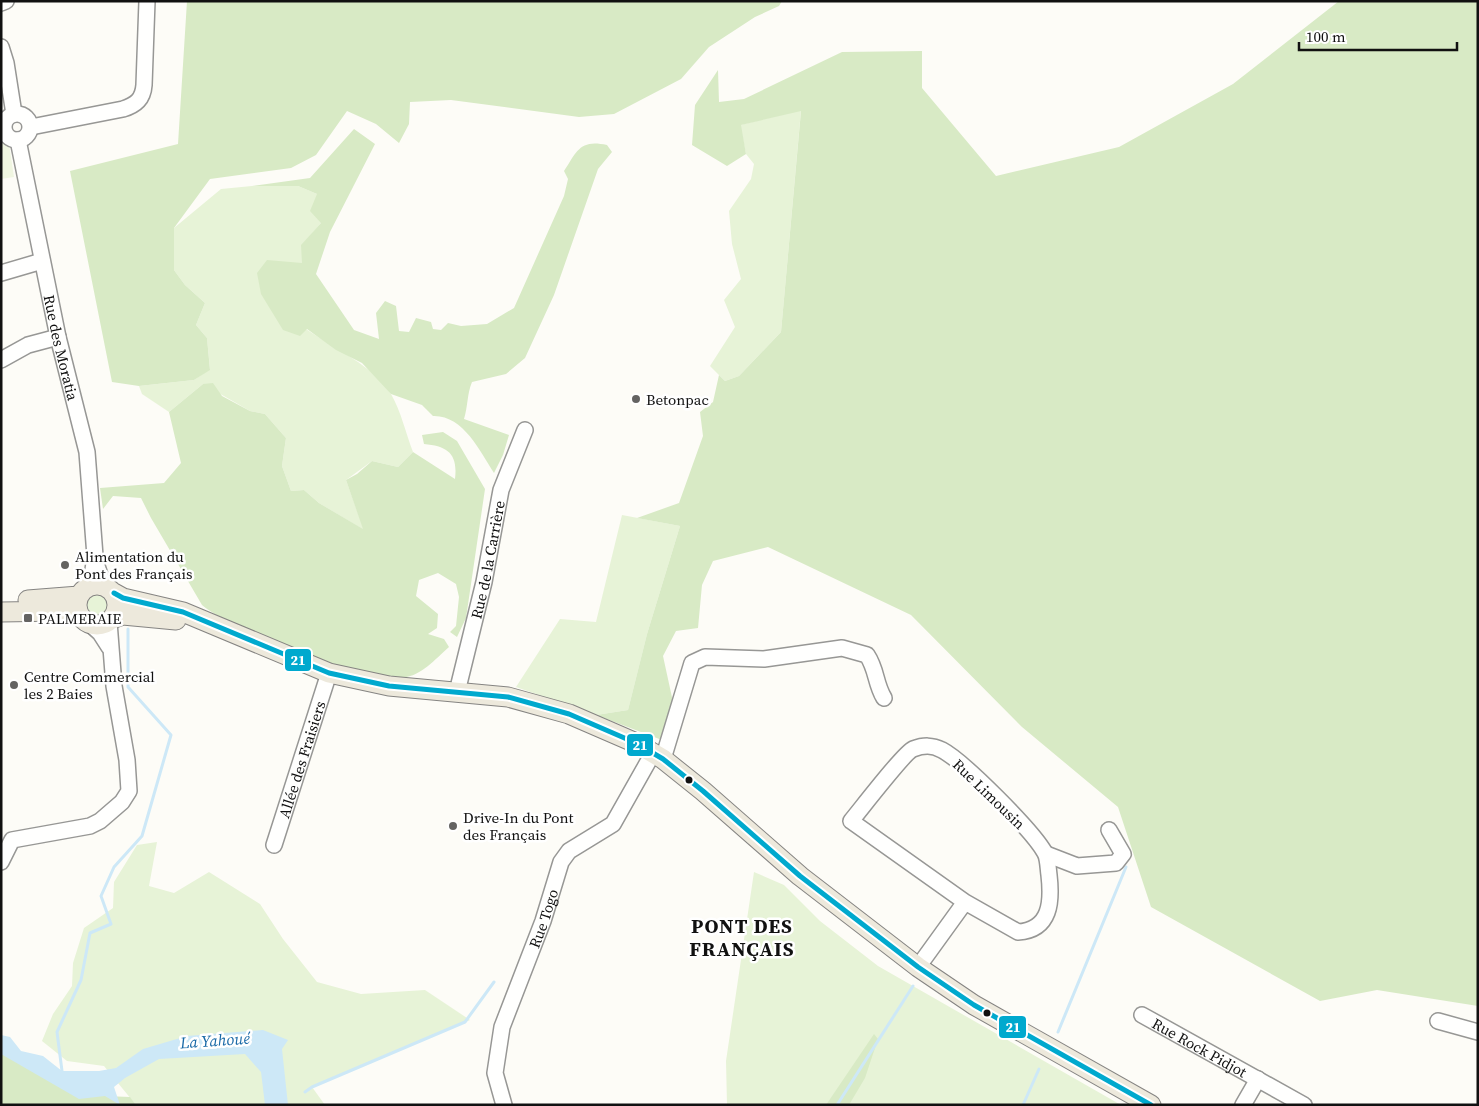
<svg xmlns="http://www.w3.org/2000/svg" width="1479" height="1106" font-family="'Source Serif 4',serif">
	<rect width="100%" height="100%" fill="#fdfcf7"/>
	<path fill="#e7f3d7" d="M801,110l-20,222 -42,44 -14,5 -15,-15 25,-39 -11,-27 17,-21 -9,-35 -3,-33 22,-32 3,-15 -8,-10 -6,-29z
		M252,186h46l19,8 4,29 -19,22 4,84c27,19 68,37 85,65 10,17 15,40 22,58l-15,15 -26,-6 -26,19 18,50 -45,-27 -15,-13 -13,1 -9,-25 4,-28 -21,-24 -15,-3 -47,-27 -34,28 -27,-18 -3,-8 55,-6 16,-11 -3,-31 -11,-13 9,-22 -20,-18 -11,-15v-42l47,-39z
		M622,515l58,11 -33,108 -19,76 -32,5 -80,-28 44,-68 36,3z
		M87 605a10 10 0 1 1 20 0a10 10 0 1 1-20 0Z
		M157,842l-8,44 25,7 35,-21 51,32 23,35 34,43 44,12 64,-4 45,30 -158,67 13,18h-189l-32,-39 -37,-5 -25,-20 11,-27 19,-28 1,-23 11,-35 29,-20 1,-26 23,-37z
		M754,872l30,13 36,36 58,45 243,139h-394l-1,-44z"/>
	<path fill="#d8eac5" d="M187,1h595l-3,5 -24,11 -46,30 -28,32 -67,35 -35,3 -128,-17 -41,2 -1,22 -10,19 -23,-19 -29,-13 -31,44 -25,13 -81,11 -36,49v42l11,15 20,18 -9,22 11,13 3,32 -16,10 -55,6 -27,-4 -42,-211 108,-27z
		M1339,1h139v1005l-101,-16 -57,11 -169,-94 -33,-100 -96,-80 -111,-112 -143,-68 -55,14 -11,24 -4,43 -22,3 -13,25 10,46 -11,38 -66,-25 32,-5 19,-76 33,-108 -43,-8 42,-15 24,-67 -3,-24 13,-10 6,-27 6,6 14,-5 42,-44 20,-221 -60,14 5,29 -19,12 -35,-21 3,-40 23,-35 1,32 25,-3 98,-47 80,-1v37l74,88 123,-29 114,-63z
		M354,129l21,15 -45,88 -14,42 38,56 25,9 -3,-26 9,-12 11,5 3,25 10,1 7,-14 15,4 2,7 8,1 7,-7 13,3 26,-2 27,-16 50,-112 4,-17 -4,-8c13,-20 16,-32 43,-26l5,7 -14,17 -44,126 -29,63 -19,16 -34,8c-5,12 -4,24 -8,37l45,16 -6,20 -9,18c-14,-22 -31,-58 -61,-57l-11,-11 -31,-11 -29,-31 -26,-13 -29,-21 -7,7 -17,-6 -22,-36 -4,-21 10,-13 35,3 -1,-18 20,-22 -11,-12 7,-17 -19,-8h-46l58,-8z
		M213,383l9,13 28,15 15,3 21,24 -4,28 9,25 13,-1 15,13 44,26 -17,-49 11,-6 15,-13 26,6 15,-15 42,27c3,-25 -7,-33 -31,-35l-2,-9 21,-3 14,9 28,48 -19,129 -9,19 -7,-5 6,-6 3,-29 -3,-13 -18,-11 -19,7 -3,16 22,18 -1,14 -9,6 16,5 5,8c-15,13 -26,28 -47,31 -38,4 -171,-48 -200,-73l-51,-87 -10,-20 -28,-2 -10,13 -3,-21 64,-5 17,-20 -12,-51 34,-28z
		M874,1034l4,5 -13,39 -16,27h-23z
		M1,1053l104,43 25,1 6,8h-135z"/>
	<path fill="#f0f6e1" d="M1,140l8,4 5,33 -13,2z"/>
	<path fill="#cde8f7" d="M263,1030l25,10 -6,9 6,56h-23l-4,-33 -16,-18 -86,5 -34,19 -11,9 6,18 -15,-9 -26,3 -78,-45v-19l9,2 11,14 22,5 19,15h37l17,-3 27,-19 44,-13z"/>
	<g fill="none" stroke-linecap="round" stroke-linejoin="round">
		<path stroke="#cde8f7" stroke-width="3" d="M1058,1032l68,-165
			M62,1071l-5,-39 24,-52 9,-47 21,-9 -10,-28 13,-29 28,-31 29,-101 -43,-48v-58
			M305,1092l7,-5 153,-65 29,-40
			M837,1105l76,-119
			M1023,1105l16,-36"/>
		<g stroke="#979795" stroke-width="18">
			<g id="minor">
				<path d="M1,3l5,-2"/>
				<path d="M1,47l5,16 8,51"/>
				<circle cx="17" cy="127" r="13"/>
				<path d="M31,127l92,-18c13,-4 20,-10 21,-24l3,-84"/>
				<path id="s1" d="M18,140l40,197 29,115 8,104 -2,14 -7,17"/>
				<path d="M1,273l41,-12"/>
				<path d="M1,360l27,-15 30,-8"/>
				<path d="M95,560l6,18 6,9"/>
				<path d="M90,624l10,9 9,14"/>
				<path id="s2" d="M457,692l27,-110 17,-92 24,-60"/>
				<path d="M663,759l29,-96 13,-6 59,2 78,-11 25,7c10,15 8,28 17,43"/>
				<path id="s3" d="M274,845l55,-172"/>
				<path d="M1046,854l31,12 39,-3 7,-9 -14,-24"/>
				<path d="M1,862l11,-22 78,-14 10,-5 22,-19 7,-11 -2,-31 -13,-74 -5,-64"/>
				<path d="M918,967l47,-65 53,30c33,-2 34,-31 31,-57 -1,-7 -1,-17 -4,-22 -12,-22 -82,-92 -103,-103 -10,-5 -18,-5 -29,-1 -9,4 -52,60 -62,72l114,81"/>
				<path id="s4" d="M1142,1015l162,90"/>
				<path d="M1438,1021l40,11"/>
				<path id="s5" d="M504,1105l-9,-32 7,-46 41,-106 18,-59 8,-11 44,-27 40,-71"/>
				<path d="M1243,1105l15,-26"/>
			</g>
		</g>
		<g stroke="#858482" stroke-width="21">
			<path id="major" d="M77 605a20 20 0 1 1 40 0a20 20 0 1 1-40 0Z
				M114,593l9,5 60,14 146,61 60,13 119,11 61,17 67,29 27,16 40,32 97,85 118,91 56,38 177,100
				M28,600l51,-4
				M1,612l60,-1 18,4
				M112,619l11,-4 53,5"/>
		</g>
		<use href="#minor" stroke="#fffffe" stroke-width="15"/>
		<use href="#major" stroke="#ede9dc" stroke-width="19"/>
		<g stroke="#fff" stroke-width="9">
			<path id="bus-1" d="M114,593l9,5 60,14 146,61 60,13 119,11 61,17 67,29 27,16 40,32 97,85 118,91 56,38 177,100"/>
		</g>
		<use href="#bus-1" stroke="#00a9ce" stroke-width="5"/>
	</g>
	<g fill="#646362" stroke="#fff" stroke-width="2">
		<circle cx="636" cy="399" r="5"/>
		<circle cx="65" cy="565" r="5"/>
		<rect x="23" y="613" width="10" height="10" rx="2.5"/>
		<circle cx="14" cy="685" r="5"/>
		<circle cx="453" cy="826" r="5"/>
	</g>
	<g fill="#111" stroke="#fff" stroke-width="2">
		<circle cx="689" cy="780" r="4.5"/>
		<circle cx="987" cy="1013" r="4.5"/>
	</g>
	<g text-anchor="middle" dominant-baseline="central" stroke-width="5" stroke-linejoin="round" paint-order="stroke">
		<g font-size="15" fill="#111" stroke="#fff">
			<text stroke="none"><textPath href="#s1" startOffset="212">Rue des Moratia</textPath></text>
			<text stroke="none"><textPath href="#s2" startOffset="136">Rue de la Carrière</textPath></text>
			<text stroke="none"><textPath href="#s3" startOffset="90">Allée des Fraisiers</textPath></text>
			<text transform="translate(989 794) rotate(44)">Rue Limousin</text>
			<text stroke="none"><textPath href="#s5" startOffset="196">Rue Togo</textPath></text>
			<text stroke="none"><textPath href="#s4" startOffset="66">Rue Rock Pidjot</textPath></text>
		</g>
		<g font-size="15" fill="#111" stroke="#fff" text-anchor="start">
			<text x="646" y="399">Betonpac</text>
			<text x="75" y="556">Alimentation du<tspan x="75" dy="17">Pont des Français</tspan></text>
			<text x="38" y="618">PALMERAIE</text>
			<text x="24" y="676">Centre Commercial<tspan x="24" dy="17">les 2 Baies</tspan></text>
			<text x="463" y="817">Drive-In du Pont<tspan x="463" dy="17">des Français</tspan></text>
		</g>
		<g font-size="16" font-style="italic" fill="#1768a6" stroke="#fff">
			<text transform="translate(215 1040) rotate(-4)">La Yahoué</text>
		</g>
		<g font-size="20" font-weight="bold" letter-spacing="1" fill="#111" stroke="#fff">
			<text x="742" y="926">PONT DES<tspan x="742" dy="23">FRANÇAIS</tspan></text>
		</g>
	</g>
	<g stroke="#fff" stroke-width="2">
		<rect x="284" y="648" width="28" height="24" rx="5" fill="#00a9ce"/>
		<rect x="626" y="733" width="28" height="24" rx="5" fill="#00a9ce"/>
		<rect x="998" y="1015" width="29" height="24" rx="5" fill="#00a9ce"/>
	</g>
	<g font-size="14" text-anchor="middle" font-weight="bold" fill="#fff">
		<text x="298" y="665">21</text>
		<text x="640" y="750">21</text>
		<text x="1013" y="1032">21</text>
	</g>
	<rect width="1479" height="1106" fill="none" stroke="#111111" stroke-width="5"/>
	<path d="M1299 42v8h158v-8" fill="none" stroke="#111111" stroke-width="2.5"/>
	<text x="1306" y="42" font-size="15" fill="#111111" stroke="#ffffff" stroke-width="4" paint-order="stroke">100 m</text>
</svg>
